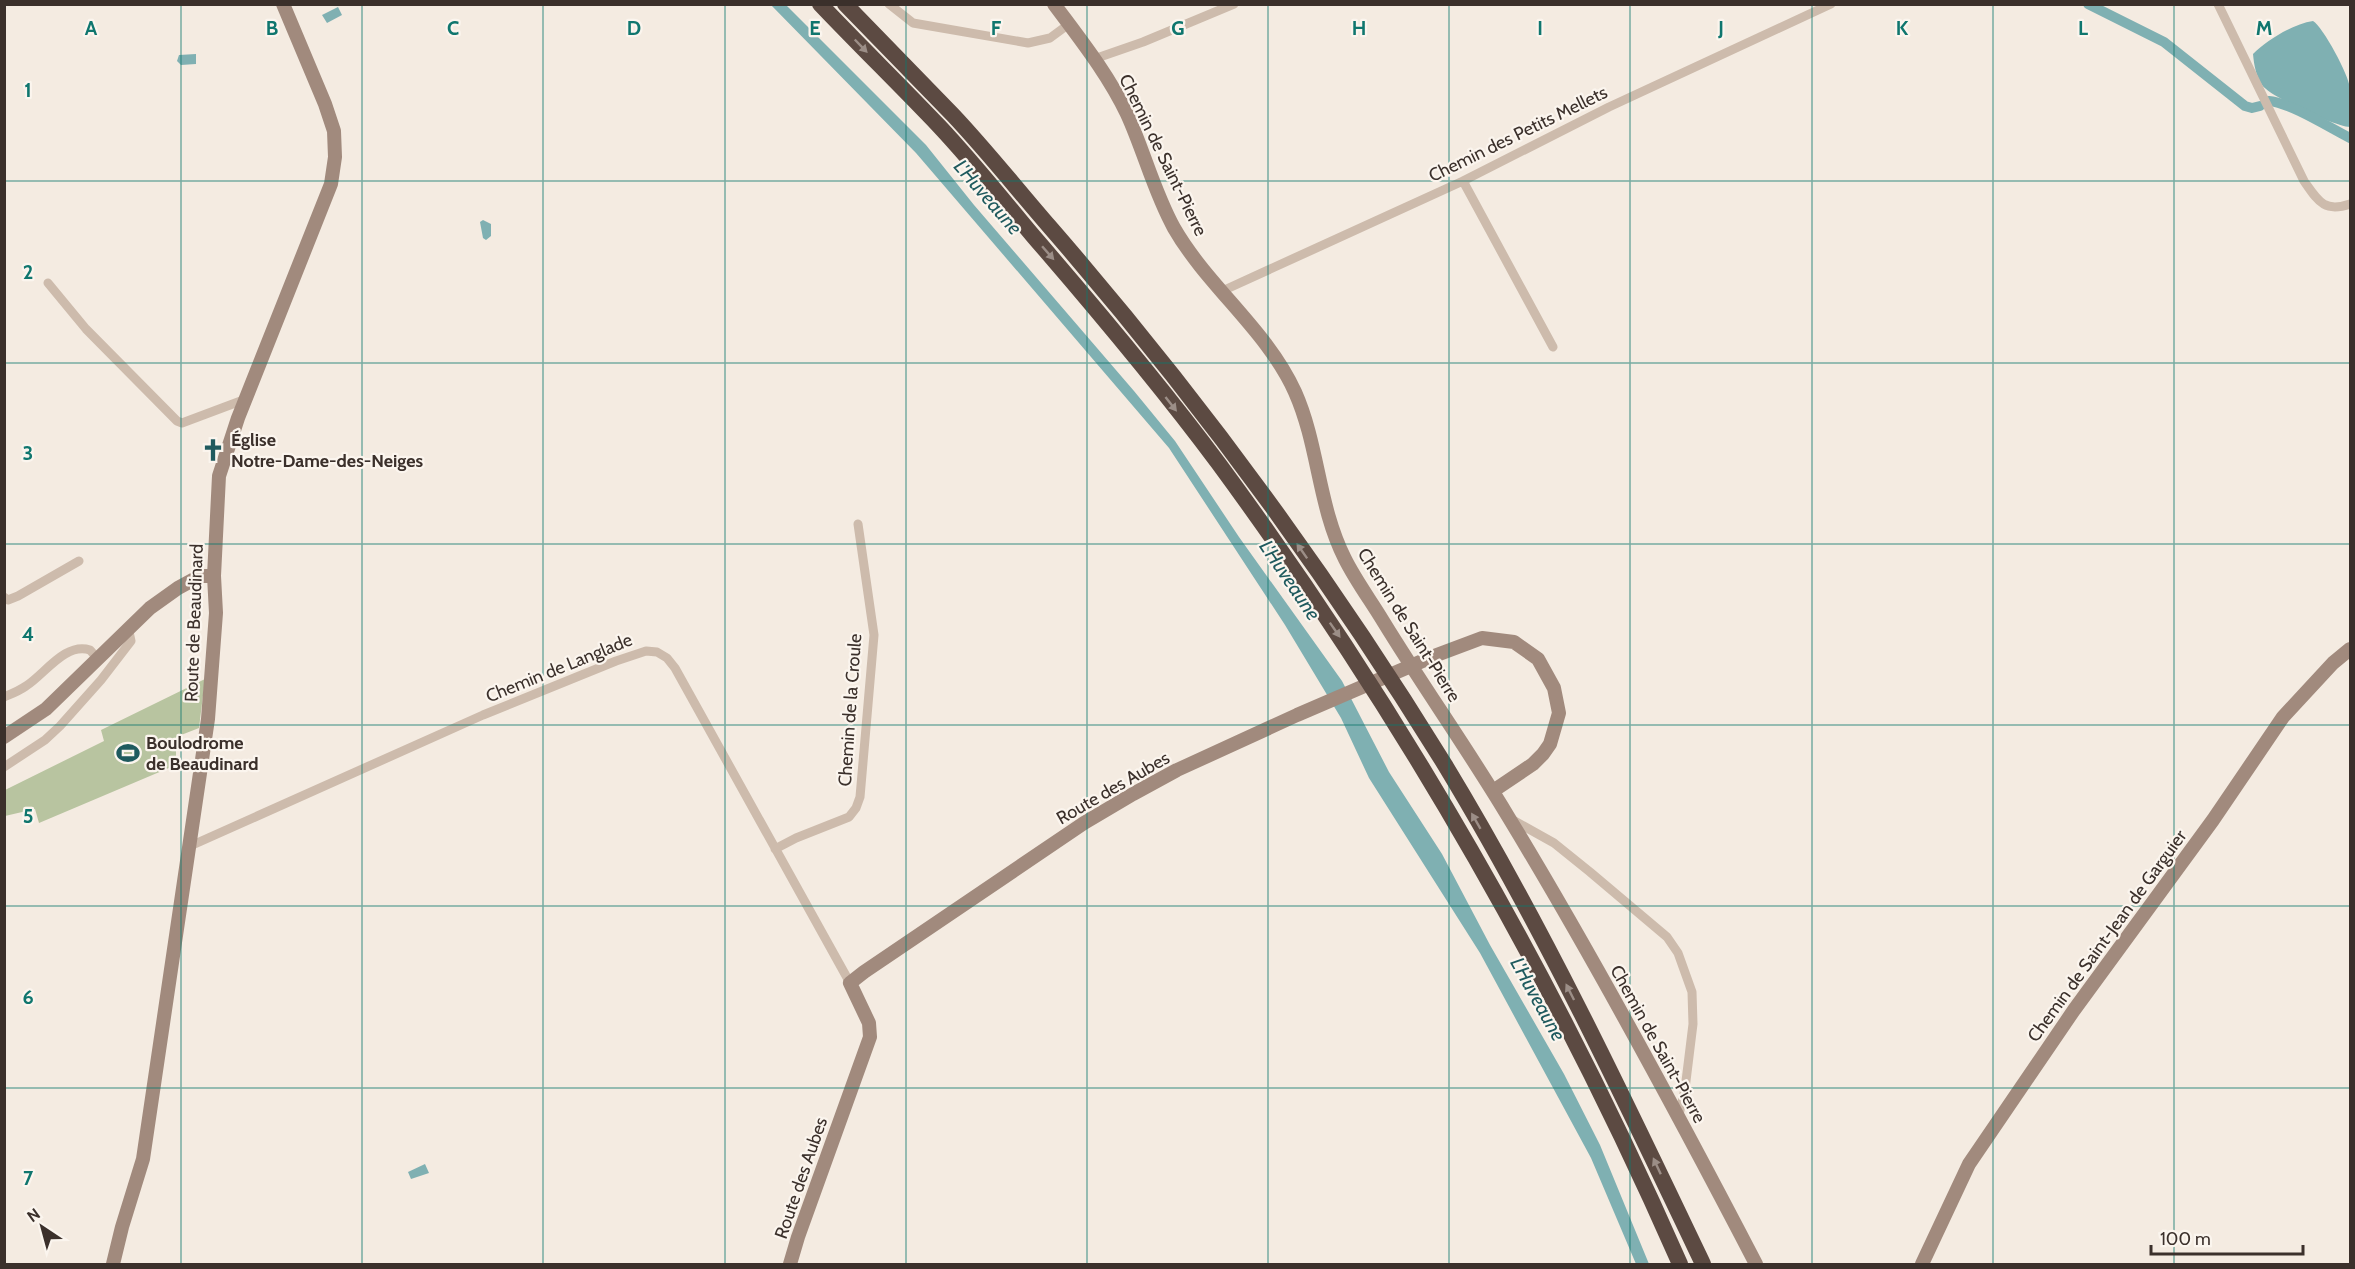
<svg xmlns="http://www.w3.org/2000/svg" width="2355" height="1269" font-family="Cabin,sans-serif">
	<rect width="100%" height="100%" fill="#f4ebe1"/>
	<path fill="#b8c4a0" d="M205,679l-6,49 -23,9v28l-137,58 -4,-14 -30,7v-26l99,-49 -3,-11z"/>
	<path fill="#7fb0b2" d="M771,5h15l140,140 48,60 160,186 41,50 64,96 103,144 47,91 53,82 48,91 74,129 36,71 49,119h-13l-45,-106 -111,-205 -111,-175 -28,-60 -56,-93 -116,-177 -253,-295z
		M338,7l4,8 -15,8 -5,-8z
		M2313,21c10,6 36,54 37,67 2,12 0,26 0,39 -13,0 -80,-30 -88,-42 -6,-9 -8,-20 -9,-31 14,-14 40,-30 60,-33z
		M196,54v10l-15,1 -4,-4 2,-6z
		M483,220l8,4v12l-5,4 -3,-2 -3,-16z
		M425,1164l4,9 -18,6 -3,-7z"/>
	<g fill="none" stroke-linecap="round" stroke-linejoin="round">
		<path stroke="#7fb0b2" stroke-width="10" d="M2088,4l76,38 81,64 7,2 8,-2
			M2269,101c22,2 61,27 81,37"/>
		<path stroke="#cdbbac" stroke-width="9" d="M889,4l24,19 115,20 22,-5 19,-14
			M2218,4l86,177c14,20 20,32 46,23
			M1094,59l49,-17 91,-38
			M1463,181l90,166
			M48,283l38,46 91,92 5,2 64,-24
			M1220,292l243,-111 146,-74 222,-103
			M4,597l4,3 10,-4 61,-35
			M4,697c7,-3 15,-6 22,-11 19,-12 39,-44 64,-36l8,9
			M4,767l41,-27 15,-14 41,-46 30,-39 -3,-14
			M1511,819l43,24 36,29 77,65 11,16 14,39 1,32 -8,65 -7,30
			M188,847l295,-132 133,-54 30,-10 11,1 10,6 8,10 175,315
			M775,849l21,-11 53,-21 7,-9 4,-11 14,-162 -16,-111"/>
		<path stroke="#a18a7d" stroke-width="14" d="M1054,4c26,35 54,70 73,110 17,37 27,78 47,114 34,59 93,102 121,164 24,54 23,114 50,167 11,22 26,42 38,62 41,67 86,130 126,197 88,145 169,296 247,446
			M4,737l42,-28 104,-101 28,-20 22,-12h14
			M113,1264l9,-37 21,-68 65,-440 8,-106 -2,-37 5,-100 19,-58 93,-234 4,-27 -1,-26 -9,-27 -42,-100
			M790,1264l8,-27 72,-200 -1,-14 -19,-40 14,-11 220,-149 49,-29 44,-24 120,-55 137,-59 48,-18 32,4 24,17 16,29 5,25 -9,31 -7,10 -10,10 -40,27
			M1922,1264l47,-100 105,-154 139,-190 70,-103 50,-54 17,-14"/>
		<path stroke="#5c4a42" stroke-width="16" d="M820,4c39,41 80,81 119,122 33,35 64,74 95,111 64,74 127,149 185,227 183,249 337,518 461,800
			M845,4c36,37 72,74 108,111 33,35 64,74 96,111 146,168 279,349 396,539 97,160 178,331 258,499"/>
	</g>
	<defs><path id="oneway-solid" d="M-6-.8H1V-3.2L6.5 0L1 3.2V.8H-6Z" transform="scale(1.5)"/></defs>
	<g fill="#9c8e87">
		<use href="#oneway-solid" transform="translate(861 46) rotate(46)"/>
		<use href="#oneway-solid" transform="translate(1048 253) rotate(49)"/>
		<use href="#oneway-solid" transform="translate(1171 404) rotate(52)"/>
		<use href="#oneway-solid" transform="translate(1302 551) rotate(-125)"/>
		<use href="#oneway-solid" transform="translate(1335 630) rotate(55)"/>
		<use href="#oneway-solid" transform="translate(1476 821) rotate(-120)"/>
		<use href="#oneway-solid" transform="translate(1570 992) rotate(-117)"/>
		<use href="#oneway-solid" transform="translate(1657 1166) rotate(-115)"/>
	</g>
	<path fill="none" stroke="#0f766e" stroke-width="1.5" stroke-opacity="0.55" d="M181,4v1260M362,4v1260M543,4v1260M725,4v1260M906,4v1260M1087,4v1260M1268,4v1260M1449,4v1260M1630,4v1260M1812,4v1260M1993,4v1260M2174,4v1260M4,181h2346M4,363h2346M4,544h2346M4,725h2346M4,906h2346M4,1088h2346"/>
	<defs>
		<g id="church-bare" transform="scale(1.8)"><path d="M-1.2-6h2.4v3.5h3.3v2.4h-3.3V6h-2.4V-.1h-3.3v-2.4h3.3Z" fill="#1f5a5e" stroke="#fbf5ee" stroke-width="2.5" paint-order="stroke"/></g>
		<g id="stadium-bare" transform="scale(1.8)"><path d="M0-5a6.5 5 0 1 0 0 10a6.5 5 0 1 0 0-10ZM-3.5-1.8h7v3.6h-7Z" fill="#1f5a5e" stroke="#fbf5ee" stroke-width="2.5" paint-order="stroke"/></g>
	</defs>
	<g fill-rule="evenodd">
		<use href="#church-bare" x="213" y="450"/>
		<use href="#stadium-bare" x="128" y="753"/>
	</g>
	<g text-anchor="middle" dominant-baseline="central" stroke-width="4.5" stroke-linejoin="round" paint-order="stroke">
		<g font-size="18" fill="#3b302b" stroke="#fbf5ee">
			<text transform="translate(1518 134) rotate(-26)">Chemin des Petits Mellets</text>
			<text transform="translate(1163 155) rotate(64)">Chemin de Saint-Pierre</text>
			<text transform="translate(194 623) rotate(-88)">Route de Beaudinard</text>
			<text transform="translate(1409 625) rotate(58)">Chemin de Saint-Pierre</text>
			<text transform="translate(559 668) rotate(-22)">Chemin de Langlade</text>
			<text transform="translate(850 710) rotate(-86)">Chemin de la Croule</text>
			<text transform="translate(1113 788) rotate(-30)">Route des Aubes</text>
			<text transform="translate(2107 936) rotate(-54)">Chemin de Saint-Jean de Garguier</text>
			<text transform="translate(1658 1044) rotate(61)">Chemin de Saint-Pierre</text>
			<text transform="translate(801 1178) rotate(-71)">Route des Aubes</text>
		</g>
		<g font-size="18" font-weight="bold" fill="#3b302b" stroke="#fbf5ee" text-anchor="start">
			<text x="231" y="440">Église<tspan x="231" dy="21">Notre-Dame-des-Neiges</tspan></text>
			<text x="146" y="743">Boulodrome<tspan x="146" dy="21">de Beaudinard</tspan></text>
		</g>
		<g font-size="20" font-style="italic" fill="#1f5a5e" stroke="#fbf5ee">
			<text transform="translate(988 197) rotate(49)">L'Huveaune</text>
			<text transform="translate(1290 580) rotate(56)">L'Huveaune</text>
			<text transform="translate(1538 999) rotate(61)">L'Huveaune</text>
		</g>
	</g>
	<g font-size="20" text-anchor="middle" font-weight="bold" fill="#0f766e" stroke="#fbf5ee" stroke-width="4.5" stroke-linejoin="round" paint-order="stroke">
		<text x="91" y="35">A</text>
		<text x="272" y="35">B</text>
		<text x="453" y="35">C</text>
		<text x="634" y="35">D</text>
		<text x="815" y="35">E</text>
		<text x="996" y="35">F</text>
		<text x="1178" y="35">G</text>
		<text x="1359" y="35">H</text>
		<text x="1540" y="35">I</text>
		<text x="1721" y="35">J</text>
		<text x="1902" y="35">K</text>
		<text x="2083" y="35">L</text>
		<text x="2264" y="35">M</text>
		<text x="28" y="97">1</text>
		<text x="28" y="279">2</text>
		<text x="28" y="460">3</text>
		<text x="28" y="641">4</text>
		<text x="28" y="823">5</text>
		<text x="28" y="1004">6</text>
		<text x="28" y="1185">7</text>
	</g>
	<rect width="2355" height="1269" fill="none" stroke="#3b302b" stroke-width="12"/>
	<g transform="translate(42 1227) rotate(324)" stroke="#fbf5ee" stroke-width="4.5" paint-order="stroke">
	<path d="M0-4.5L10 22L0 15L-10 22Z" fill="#3b302b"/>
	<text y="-9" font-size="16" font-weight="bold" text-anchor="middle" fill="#3b302b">N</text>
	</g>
	<path d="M2151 1245v9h152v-9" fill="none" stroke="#3b302b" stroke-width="3"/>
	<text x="2160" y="1245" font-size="18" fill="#3b302b" stroke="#fbf5ee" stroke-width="4.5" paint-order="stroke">100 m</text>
</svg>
